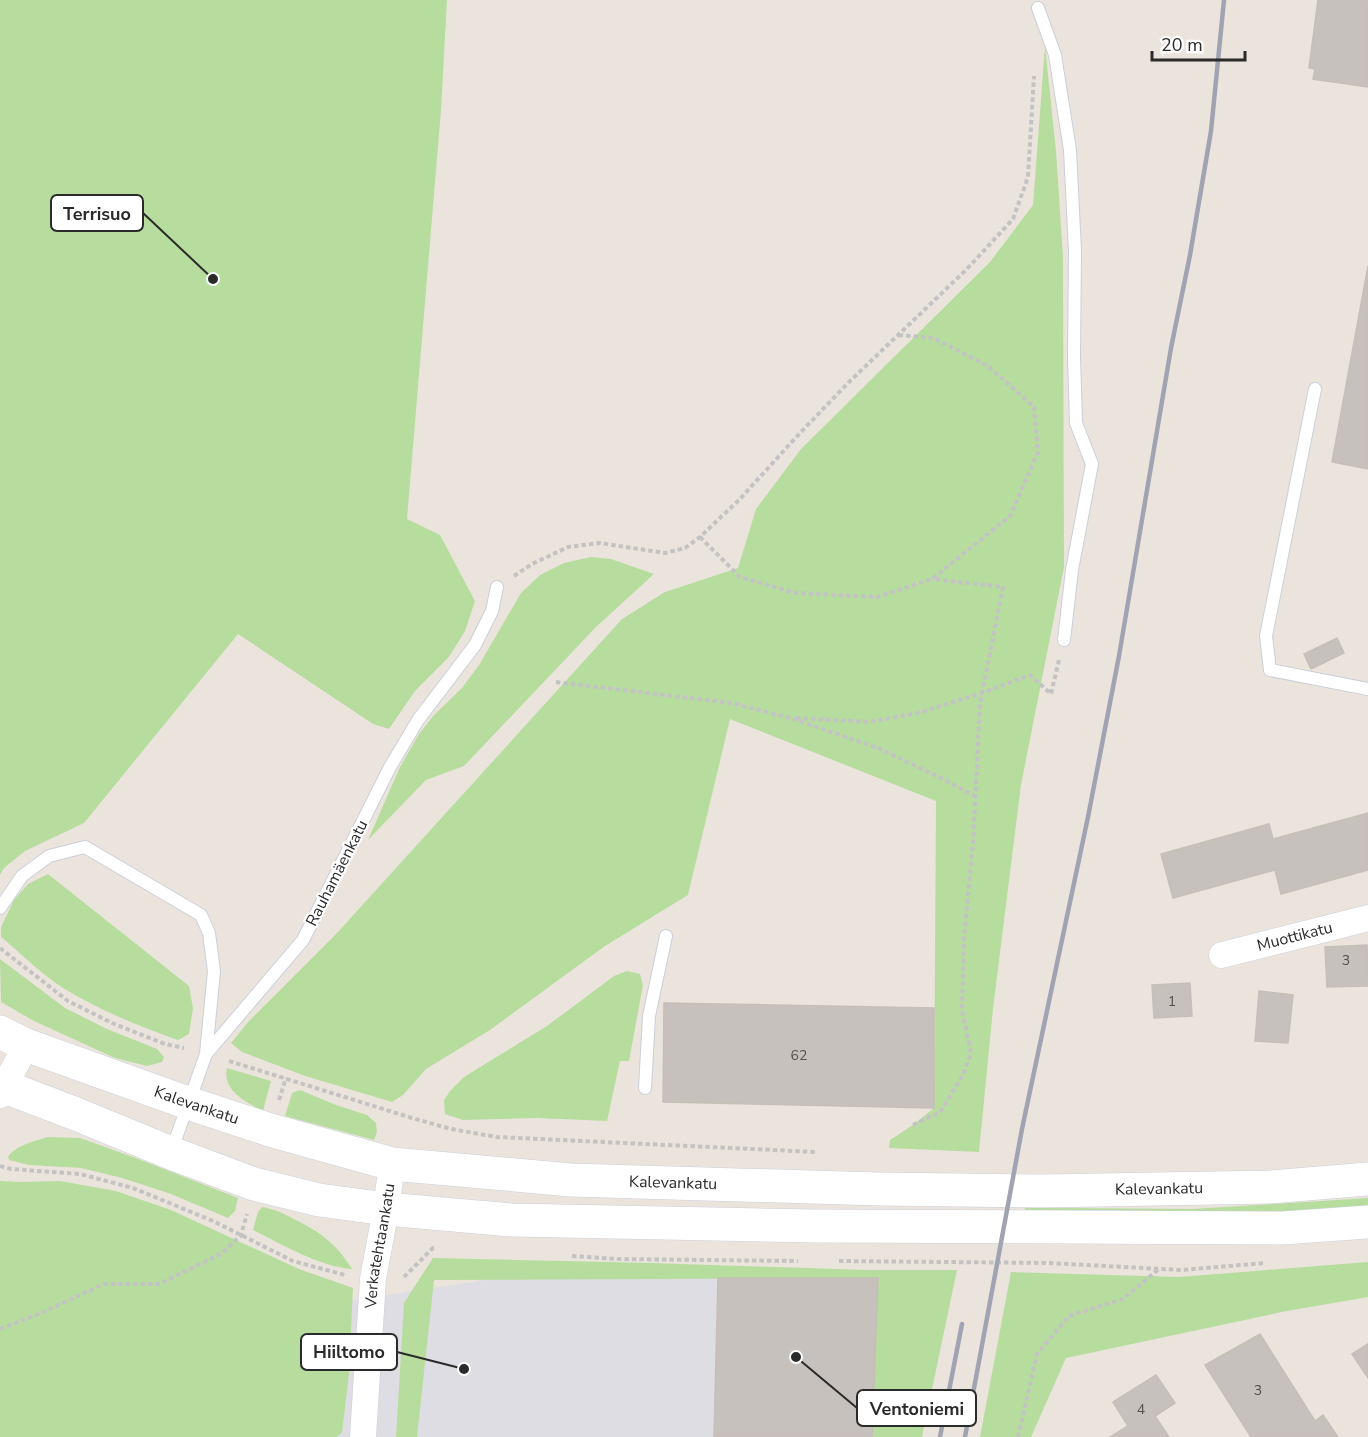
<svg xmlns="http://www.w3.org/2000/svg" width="1368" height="1437" font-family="'Nunito Sans',sans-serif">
	<rect width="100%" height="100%" fill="#ebe4dd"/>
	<path fill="#dedde4" d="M0,1183l348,118 241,-37 355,15 -27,158h-917z"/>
	<path fill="#b7dd9e" d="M0,0h447l-6,110 -34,409 33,16 35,66 -10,30 -16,26 -34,34 -26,38 -16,-5 -135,-90 -154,189 -59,28 -21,17 -4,7z
		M1045,46l11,105 7,106 1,310 -43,218 -28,224 -14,143 -90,-4 1,-8 23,-15 21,-17 2,-307 -206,-82 -42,176 -83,51 -115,84 -64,39 -23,26 -11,7 -87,-26 -63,-24 -11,-9 18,-22 88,-88 285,-314 43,-27 73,-24 18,-59 45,-60 189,-187 43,-57z
		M591,557l20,2 43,15 -58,53 -132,139 -38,14 -58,60 32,-73 19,-33 15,-19 28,-27 17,-23 42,-72 19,-18 24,-12z
		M48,874l141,112 4,22 -4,26 -11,6c-40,-14 -79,-30 -115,-52 -22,-14 -41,-34 -62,-51v-10l13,-27 14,-16z
		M0,959l65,49 42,21 50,20 7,8 -2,5 -15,4 -32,-8 -81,-37 -33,-19z
		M627,971l13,3 3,11 -14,76h-9l-13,60 -70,-3 -74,2 -18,-6 -1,-14 6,-9 14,-14 83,-51 67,-50z
		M227,1068l44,13 -8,30c-17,-9 -41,-20 -36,-43z
		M300,1090l36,15 31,10 9,8 1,9 -3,8 -89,-24 7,-23z
		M48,1137l32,1 53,19 105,41 -3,13 -7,7 -57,-24 -49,-16 -41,-10 -52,-3 -20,-5 -1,-3c8,-12 27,-16 40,-20z
		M0,1181l21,1 39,-1 56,10 55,19 128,59 54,19 -4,86 -7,59 -6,4h-336z
		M1368,1198v8l-93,7 -251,-1 2,-8 29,4 138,1z
		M262,1207c12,2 21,6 32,12 26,13 42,24 58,50 -32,-2 -71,-25 -99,-39l5,-18z
		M433,1258l218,5 216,7h90l-35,167h-50l5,-159 -443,2 -17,157h-21l8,-134z
		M1368,1262v35l-81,14 -221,47 -35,79h-51l31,-165 168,5z"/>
	<path fill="#c6c1bc" stroke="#c6bfb7" stroke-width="1.5" d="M1318,0h50v87l-55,-8 2,-10 -6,-1z
		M1368,266v203l-36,-7z
		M1337,638l7,15 -33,16 -7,-15z
		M1368,813v57l-87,24 -6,-24 -102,28 -12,-44 108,-30 4,15z
		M1367,945l1,41 -41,1 -2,-40z
		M1190,983l2,33 -38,2 -2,-33z
		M1259,991l34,4 -5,48 -33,-2z
		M664,1003l270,5v100l-271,-6z
		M718,1278h160l-6,159h-158z
		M1260,1334l55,87 8,-6 15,22h-87l-46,-72z
		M1368,1344v34l-16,-24z
		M1156,1375l19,28 -20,13 14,21h-59l18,-11 -15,-24z"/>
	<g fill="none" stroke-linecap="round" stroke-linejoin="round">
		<g stroke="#cbcfda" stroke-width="14">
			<path id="lane" d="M1038,8l17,47 15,95 5,101 -1,106 2,66 16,41 -20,106 -8,70
				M1315,389l-49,247 4,34 98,19
				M0,908l22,-32 27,-20 36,-9 116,68 8,18 5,38 -8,83
				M645,1088l4,-72 17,-80
				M171,1152l35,-98 97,-114 87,-173 28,-47 57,-75 17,-34 5,-24"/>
		</g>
		<g stroke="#cbcfda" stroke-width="27">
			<g id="street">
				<path id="s1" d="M1222,955l146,-37"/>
				<path d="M0,1095l26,-50"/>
				<path id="s2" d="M363,1437l10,-158 13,-70 6,-45"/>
			</g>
		</g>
		<g stroke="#cbcfda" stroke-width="34">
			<g id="secondary">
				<path id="s3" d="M0,1032l26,13 162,58 82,27 122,34 179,16 307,9 165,2 227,-4 98,-8"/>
				<path d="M0,1085l76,29 95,39 83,31 65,16 67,9 125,11 303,6 469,2 85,-6"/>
			</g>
		</g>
		<path stroke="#c3c3c3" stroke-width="4" stroke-dasharray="4.5 3" stroke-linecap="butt" d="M700,537l40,40 55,16 82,4 55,-18 78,-63 28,-64 -4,-45 -46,-41 -55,-28 -34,-3
			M514,576l18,-12 36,-17 32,-4 65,10 20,-5 15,-11 39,-37 61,-67 49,-51 118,-113 46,-50 15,-42 6,-101
			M556,682l175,21 59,15 88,30 61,29 36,19
			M796,718l73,4 49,-9 64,-20 48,-18 21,19 8,-34
			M0,948l68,53 44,22 53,21 19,4
			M229,1061l183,57 39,11 46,8 319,15
			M279,1100l7,-22
			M913,1125l27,-13 23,-37 8,-22 -9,-43 2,-72 9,-95 7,-139 23,-117 -71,-8
			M0,1166l11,3 69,5 53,14 80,33 80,40 52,14
			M572,1256l44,3 182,2
			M839,1261l210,2 132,7 85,-7
			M404,1277l29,-29h2
			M0,1329l41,-16 63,-29h55l62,-30 20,-19 6,-21
			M1018,1437l19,-83 32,-38 54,-17 36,-30"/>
		<use href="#lane" stroke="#fff" stroke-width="12"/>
		<use href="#street" stroke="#fff" stroke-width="26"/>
		<use href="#secondary" stroke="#fff" stroke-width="33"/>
		<path stroke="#a0a4b2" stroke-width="4.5" d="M940,1437l22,-113
			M965,1437l57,-308 66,-312 31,-161 52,-308 19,-93 21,-124 13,-131"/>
	</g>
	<g text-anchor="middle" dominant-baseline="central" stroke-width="4.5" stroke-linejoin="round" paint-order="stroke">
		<g font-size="14" fill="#51504e">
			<text x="1346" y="960">3</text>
			<text x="1172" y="1001">1</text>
			<text x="799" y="1055">62</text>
			<text x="1258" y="1390">3</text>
			<text x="1141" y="1409">4</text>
		</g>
		<g font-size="16" fill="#2a2a2a" stroke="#fff">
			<text transform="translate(337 873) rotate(-63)">Rauhamäenkatu</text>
			<text stroke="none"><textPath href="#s1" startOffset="75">Muottikatu</textPath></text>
			<text stroke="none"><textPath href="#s3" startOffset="210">Kalevankatu</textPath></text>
			<text stroke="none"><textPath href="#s3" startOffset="696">Kalevankatu</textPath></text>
			<text stroke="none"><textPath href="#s3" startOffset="1182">Kalevankatu</textPath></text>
			<text stroke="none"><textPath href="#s2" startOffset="192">Verkatehtaankatu</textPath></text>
		</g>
	</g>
	<path fill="none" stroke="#2a2a2a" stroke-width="2" d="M213 279L143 213M464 1369L397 1352M796 1357L857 1408"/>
	<g fill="#2a2a2a" stroke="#fff" stroke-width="2">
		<circle cx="213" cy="279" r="6"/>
		<circle cx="464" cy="1369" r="6"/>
		<circle cx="796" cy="1357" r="6"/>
	</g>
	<g fill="#fff" stroke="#2a2a2a" stroke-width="2">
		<rect x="51" y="195" width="92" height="36" rx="6"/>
		<rect x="301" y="1334" width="96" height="36" rx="6"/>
		<rect x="857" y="1390" width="119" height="36" rx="6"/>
	</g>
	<g font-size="18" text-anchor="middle" font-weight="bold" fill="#2a2a2a">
		<text x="97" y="220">Terrisuo</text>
		<text x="349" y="1358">Hiiltomo</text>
		<text x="917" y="1415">Ventoniemi</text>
	</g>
	<path d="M1152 51v9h93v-9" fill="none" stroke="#2a2a2a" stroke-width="3"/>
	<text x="1161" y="51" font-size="18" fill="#2a2a2a" stroke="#ffffff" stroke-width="4.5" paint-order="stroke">20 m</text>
</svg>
